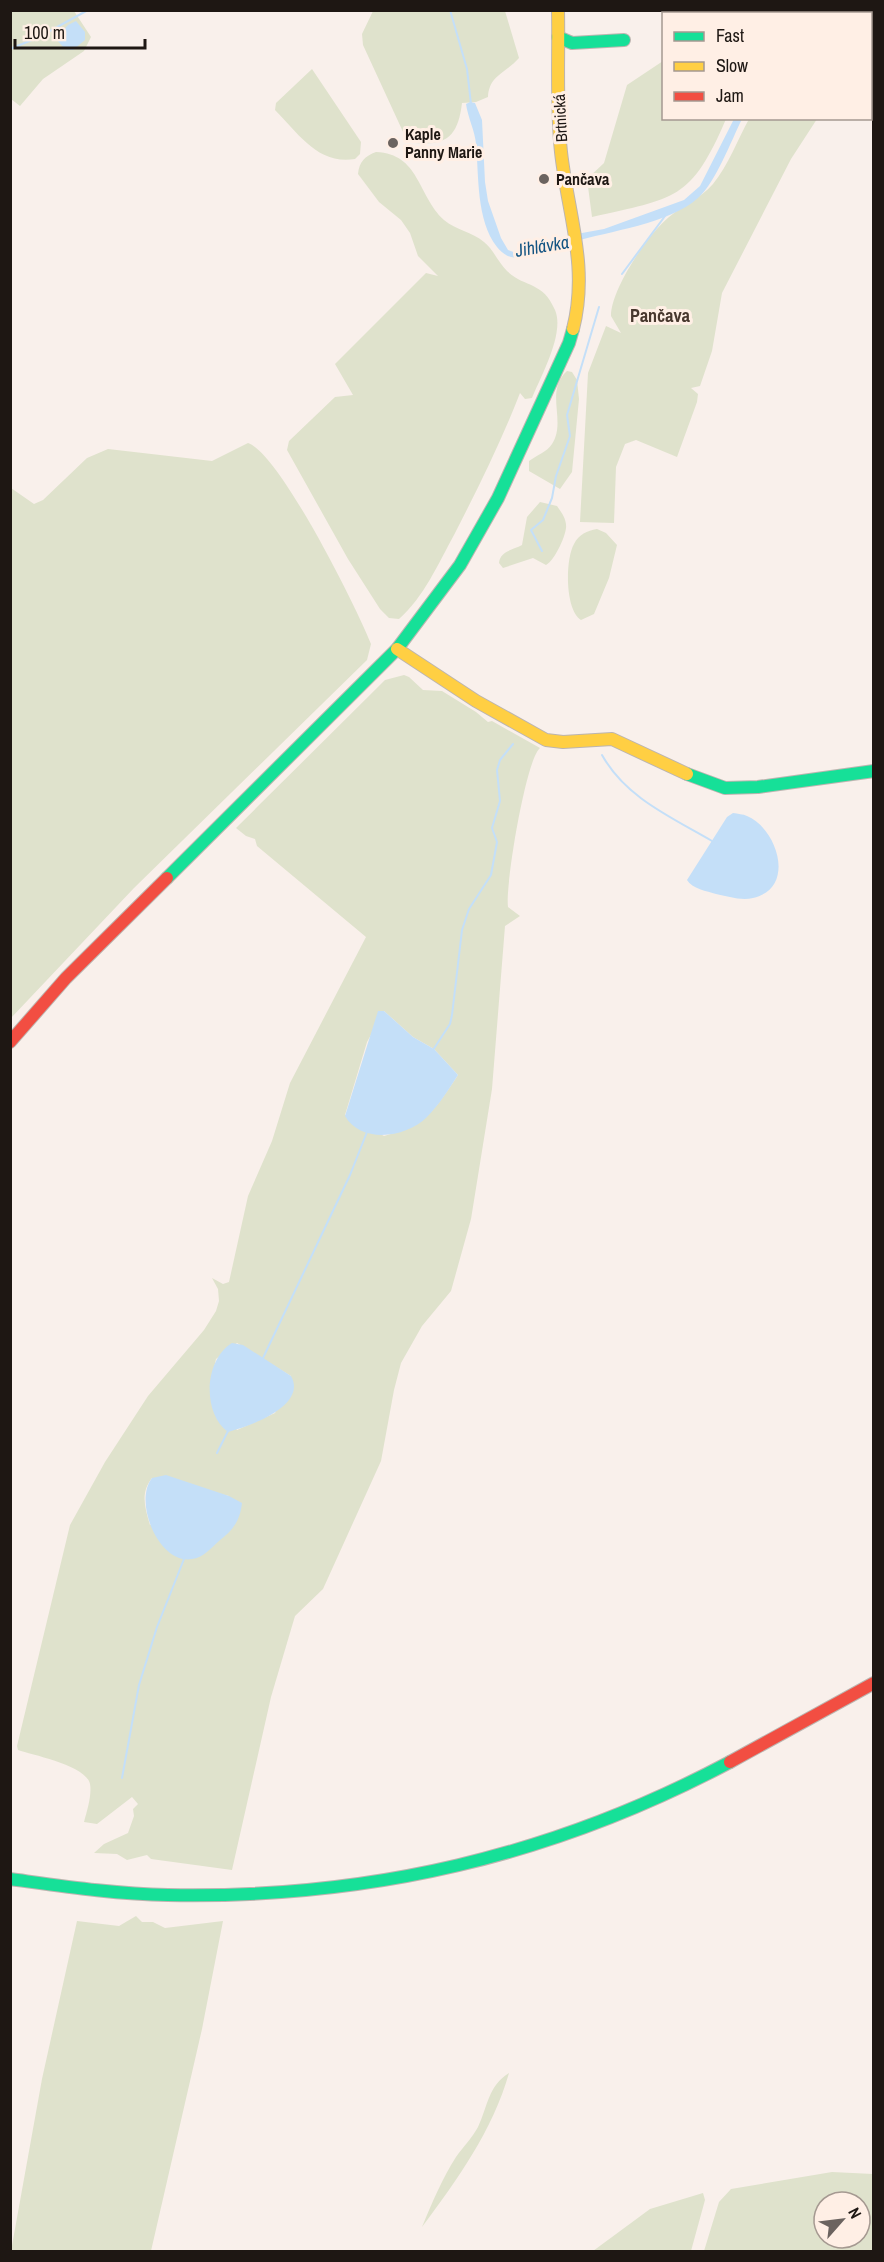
<svg xmlns="http://www.w3.org/2000/svg" width="884" height="2262" font-family="'Archivo Narrow',sans-serif">
	<rect width="100%" height="100%" fill="#f9f0eb"/>
	<path fill="#dfe2cc" fill-rule="evenodd" d="M10,11h64l17,26 -7,14 -41,28 -23,27 -9,-7z
		M373,11h132l14,47c-13,15 -30,17 -31,39l-12,5 -14,1c-4,32 -14,43 -47,40l-11,-9 -41,-89 -1,-11z
		M663,61l1,57 62,1c-35,82 -51,79 -134,98l-5,-38 17,-16 23,-78z
		M312,69l49,73 -1,12 -5,5c-37,6 -56,-25 -80,-49l1,-7z
		M749,119h68l-26,40 -69,134 -10,58 -12,35 -9,2 7,6 -1,8 -20,55 -41,-17 -11,4 -9,23 -2,56 -34,-1 8,-149 18,-47 15,7 -10,-17c0,-27 37,-82 58,-99 14,-12 31,-18 44,-33 15,-18 25,-45 36,-65z
		M376,152c44,2 41,43 68,68 12,10 28,12 40,22 9,7 14,20 23,29 18,17 36,10 48,39 10,23 -14,66 -23,88l-7,1 -5,-6c-19,49 -42,95 -66,142 -16,29 -30,62 -55,84l-10,-1 -9,-9 -32,-50 -61,-109 2,-9 46,-44 18,-2 -18,-31 91,-91 12,3 -20,-20 -8,-23 -9,-13 -22,-18 -21,-28c1,-12 7,-18 18,-22z
		M567,371l5,1 5,8 2,19 -7,73 -12,17 -31,-18v-10c8,-6 18,-9 23,-17 15,-23 -8,-52 15,-73z
		M248,443c32,11 109,165 123,201l-4,16 -233,228 -123,130v-530l23,16 9,-4 44,-42 21,-9 104,12z
		M540,502l17,4c4,6 10,13 9,22 -1,10 -12,33 -20,37l-13,-7 -30,10 -4,-5c1,-12 14,-13 23,-18l5,-28z
		M597,529l9,4 11,12 -8,33 -15,36 -13,6c-16,-10 -16,-60 -7,-76 5,-10 13,-13 23,-15z
		M404,675l5,2 14,13 19,1 34,21 12,10 4,-1 48,27c-14,11 -35,137 -32,159l12,9 -15,10 -13,163 -21,130 -20,72 -29,35 -21,37 -7,27 -13,71 -58,128 -28,27 -24,81 -39,173 -81,-11 -4,-4 -20,5 -10,-6 -23,-1 10,-9 24,-11 6,-17 -1,-7 5,-5 -6,-7 -35,27 -13,-2c3,-11 8,-27 6,-38 -3,-18 -57,-29 -72,-34l-1,-4 53,-221 35,-63 43,-66 56,-66 12,-19 3,-10 -1,-12 -6,-11 11,6 6,-2 19,-86 24,-55 18,-58 76,-146 -109,-91 -2,-7 -9,-3 -10,-8 149,-148zM384,1011l29,26 21,12 24,26c-24,36 -31,49 -74,61l-39,-21 22,-73zM237,1343l54,33 -16,37 -38,17 -26,-48 5,-23zM152,1478l77,18 -79,29c-5,-17 -10,-32 2,-47z
		M136,1916l6,6h11l12,6 58,-7 -21,108 -51,222h-140l31,-172 35,-158 42,5z
		M509,2073c-16,57 -52,107 -87,154 10,-24 20,-48 34,-70 7,-10 16,-19 22,-30 10,-21 10,-41 31,-54z
		M832,2172l41,2v77h-169l15,-49 12,-13zM824,2202h36v36h-36z
		M703,2193l2,7 -14,51h-98l57,-42z"/>
	<path fill="#c4dff8" d="M76,21l9,11v8l-12,10 -8,-1 -9,-10 12,-14z
		M470,102l5,1 7,17 3,62 3,19 13,37 7,12 8,3 30,-7 25,-11 33,-6 80,-29 16,-14 34,-67h8c-11,22 -26,63 -44,79 -29,26 -89,33 -125,44 -15,5 -46,19 -62,15 -5,-1 -11,-6 -14,-10 -21,-27 -18,-71 -21,-103 -1,-13 -8,-26 -10,-40z
		M733,813c5,1 10,1 14,3 30,12 50,72 6,82 -12,3 -26,-2 -37,-4 -9,-3 -24,-5 -29,-14l40,-63z
		M378,1011h6l29,26 21,12 24,26c-9,14 -19,30 -31,42 -21,21 -66,27 -82,-1z
		M232,1343l11,2 48,31c17,30 -43,51 -63,56 -26,-19 -24,-72 4,-89z
		M166,1475l63,21 13,7c-2,18 -9,27 -23,38 -8,7 -16,17 -27,18 -33,6 -59,-57 -40,-81z"/>
	<g fill="none" stroke-linecap="round" stroke-linejoin="round">
		<path stroke="#c4dff8" stroke-width="2" d="M450,10l17,59 4,35
			M10,49l29,-12 49,-27
			M622,274l46,-62
			M542,551l-11,-21 12,-10 9,-22 4,-22 14,-40 -3,-21 32,-108
			M602,755c24,43 69,62 110,86
			M433,1050l17,-26 2,-9 10,-85 7,-21 22,-34 6,-33 -5,-14 8,-27 -3,-31 3,-10 13,-16
			M263,1358l87,-183 17,-43
			M217,1453l11,-22
			M122,1778l17,-93 18,-58 27,-68"/>
		<g stroke="#bcb5b0" stroke-width="14">
			<path id="fast" d="M558,37l14,6 52,-3
				M687,774l38,14 33,-1 116,-16
				M167,878l230,-229 63,-84 38,-67 71,-155 4,-14
				M10,1879c52,7 105,15 158,16 201,4 385,-39 562,-133"/>
		</g>
		<g stroke="#bcb5b0" stroke-width="14">
			<path id="slow" d="M558,10c1,47 -2,96 3,142 7,63 28,114 12,177
				M397,649l79,52 70,39 17,2 49,-3 75,35"/>
		</g>
		<g stroke="#bcb5b0" stroke-width="14">
			<path id="jam" d="M10,1042l56,-64 101,-100
				M730,1762l144,-79"/>
		</g>
		<use href="#fast" stroke="#16e098" stroke-width="12"/>
		<use href="#slow" stroke="#ffcf43" stroke-width="12"/>
		<use href="#jam" stroke="#f24e42" stroke-width="12"/>
	</g>
	<g fill="#6b635f" stroke="#ffefe5" stroke-width="2">
		<circle cx="393" cy="143" r="6"/>
		<circle cx="544" cy="179" r="6"/>
	</g>
	<g text-anchor="middle" dominant-baseline="central" stroke-width="6" stroke-linejoin="round" paint-order="stroke">
		<g font-size="16" fill="#1e1713" stroke="#ffefe5">
			<text transform="translate(560 118) rotate(-93)">Brtnická</text>
		</g>
		<g font-size="16" font-weight="bold" fill="#1e1713" stroke="#ffefe5" text-anchor="start">
			<text x="405" y="134">Kaple<tspan x="405" dy="18">Panny Marie</tspan></text>
			<text x="556" y="179">Pančava</text>
		</g>
		<g font-size="18" font-style="italic" fill="#135482" stroke="#ffefe5">
			<text transform="translate(542 246) rotate(-10)">Jihlávka</text>
		</g>
		<g font-size="18" font-weight="bold" fill="#48382e" stroke="#ffefe5">
			<text x="660" y="315">Pančava</text>
		</g>
	</g>
	<rect width="884" height="2262" fill="none" stroke="#1e1713" stroke-width="24"/>
	<rect x="662" y="12" width="210" height="108" fill="#ffefe5" stroke="#a59991" stroke-width="1.5"/>
	<rect x="674" y="32" width="30" height="9" fill="#16e098" stroke="#a59991" stroke-width="1.5"/>
	<text x="716" y="42" font-size="18" fill="#1e1713">Fast</text>
	<rect x="674" y="62" width="30" height="9" fill="#ffcf43" stroke="#a59991" stroke-width="1.5"/>
	<text x="716" y="72" font-size="18" fill="#1e1713">Slow</text>
	<rect x="674" y="92" width="30" height="9" fill="#f24e42" stroke="#a59991" stroke-width="1.5"/>
	<text x="716" y="102" font-size="18" fill="#1e1713">Jam</text>
	<g transform="translate(842 2220) rotate(62)"><circle r="28" fill="#ffefe5" stroke="#a59991" stroke-width="1.5"/>
	<path d="M0-4.5L10 22L0 15L-10 22Z" fill="#6b635f"/>
	<text y="-9" font-size="16" font-weight="bold" text-anchor="middle" fill="#1e1713">N</text>
	</g>
	<path d="M15 39v9h130v-9" fill="none" stroke="#1e1713" stroke-width="3"/>
	<text x="24" y="39" font-size="18" fill="#1e1713" stroke="#ffefe5" stroke-width="4.5" paint-order="stroke">100 m</text>
</svg>
